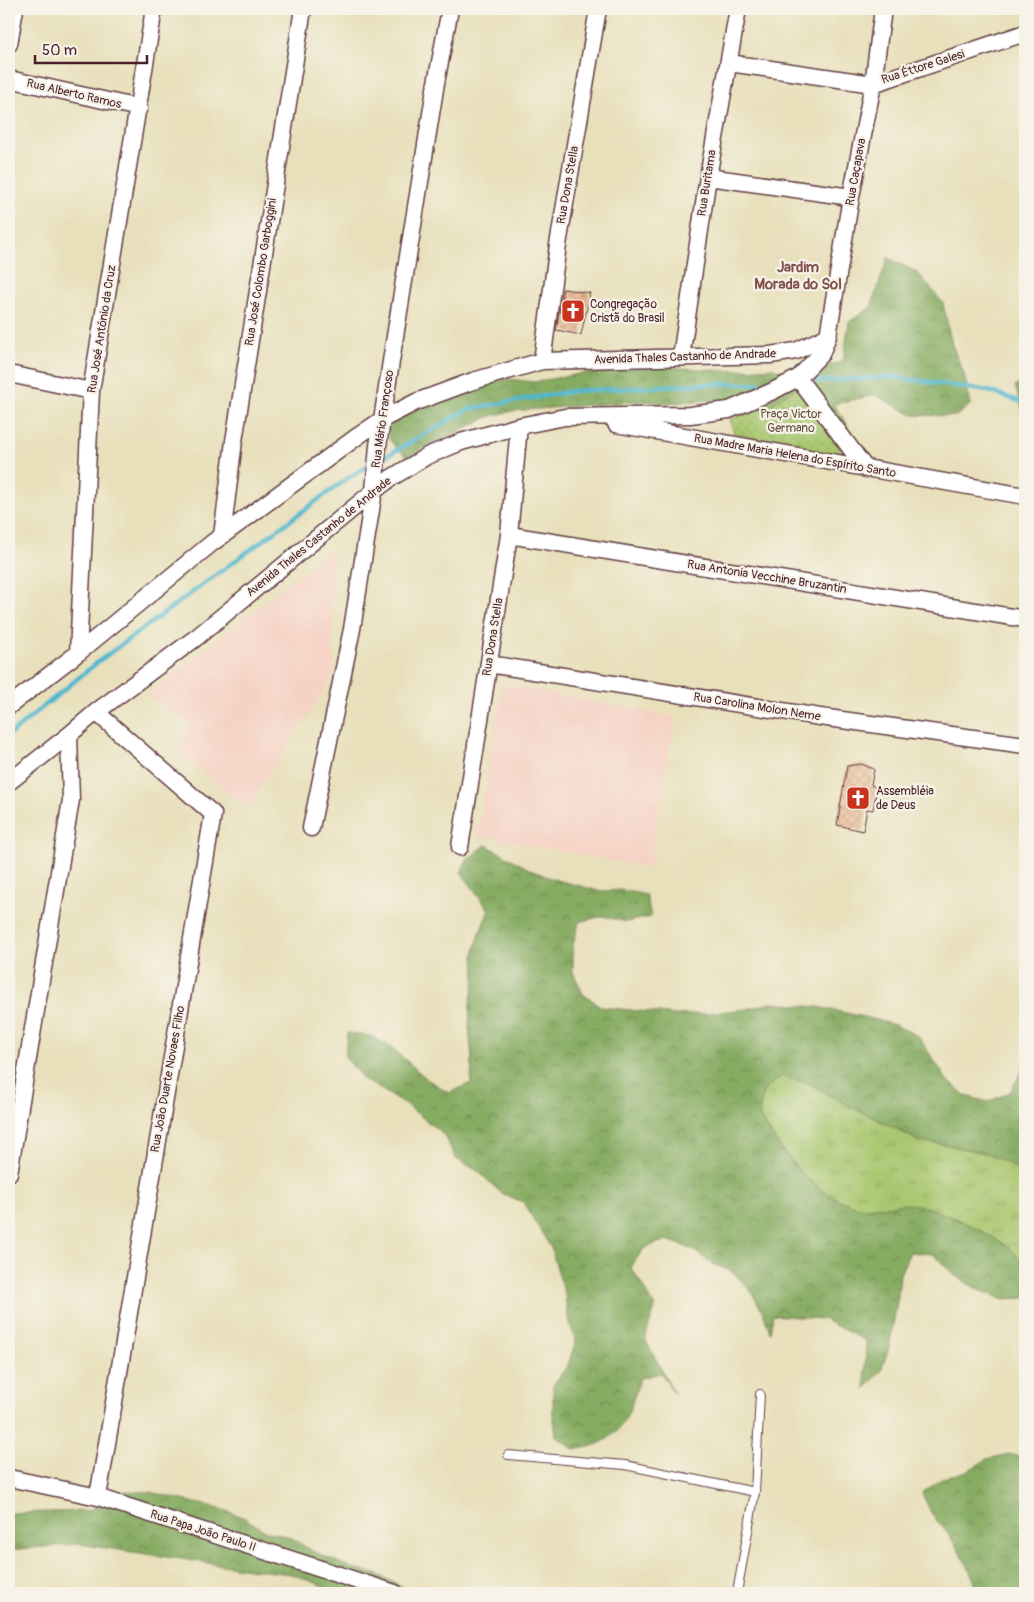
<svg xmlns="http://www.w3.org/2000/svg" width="1034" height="1602" font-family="Pangolin,sans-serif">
	<defs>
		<pattern id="grass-tufts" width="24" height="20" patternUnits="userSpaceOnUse" patternTransform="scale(1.25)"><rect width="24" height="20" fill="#a9c76f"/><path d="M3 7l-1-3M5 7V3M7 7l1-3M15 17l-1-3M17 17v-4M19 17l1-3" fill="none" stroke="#93aa60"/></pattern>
		<pattern id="forest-crowns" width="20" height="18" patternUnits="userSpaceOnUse" patternTransform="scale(1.25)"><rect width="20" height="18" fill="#86ac62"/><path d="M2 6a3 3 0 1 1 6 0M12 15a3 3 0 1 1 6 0" fill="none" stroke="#708b51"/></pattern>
		<pattern id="park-dots" width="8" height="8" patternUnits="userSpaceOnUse" patternTransform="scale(1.25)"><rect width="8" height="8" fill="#a9c76f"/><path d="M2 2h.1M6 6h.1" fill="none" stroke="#93aa60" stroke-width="1.8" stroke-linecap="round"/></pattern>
		<pattern id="building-cross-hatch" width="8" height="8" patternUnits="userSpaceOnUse" patternTransform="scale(1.25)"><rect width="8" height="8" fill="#e8b289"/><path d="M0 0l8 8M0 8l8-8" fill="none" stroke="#be9070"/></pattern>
	</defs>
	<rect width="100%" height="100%" fill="#f7f3e8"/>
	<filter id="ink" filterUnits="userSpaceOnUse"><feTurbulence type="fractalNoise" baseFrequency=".02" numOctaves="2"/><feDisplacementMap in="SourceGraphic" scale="10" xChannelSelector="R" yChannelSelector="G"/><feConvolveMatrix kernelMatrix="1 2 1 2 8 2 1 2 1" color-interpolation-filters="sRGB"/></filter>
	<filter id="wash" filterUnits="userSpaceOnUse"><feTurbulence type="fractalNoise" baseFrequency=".0096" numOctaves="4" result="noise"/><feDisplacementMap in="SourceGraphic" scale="20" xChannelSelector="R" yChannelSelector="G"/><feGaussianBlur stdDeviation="1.12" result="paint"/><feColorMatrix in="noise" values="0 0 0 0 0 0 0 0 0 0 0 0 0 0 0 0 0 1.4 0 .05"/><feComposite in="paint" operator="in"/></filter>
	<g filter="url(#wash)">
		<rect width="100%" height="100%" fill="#e8e0bb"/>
		<path fill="#f6d2c4" d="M331,550l3,126 -87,131 -68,-55 11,-27 -43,-30z
			M502,684l173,33 -25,151 -173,-33z"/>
		<path fill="url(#grass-tufts)" stroke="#7a734d" d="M782,1076l26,7 43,24 46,22 21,12 24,3 47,10 36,18v96c-4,-4 -6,-11 -11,-15 -21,-18 -68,-42 -96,-47 -16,-4 -33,4 -49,3 -52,-7 -85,-53 -110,-94l4,-24z"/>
		<path fill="url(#forest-crowns)" stroke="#686646" d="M888,258l30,15 25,30 9,42 12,29 7,30 -15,12 -43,-1 -38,-20 -42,9 14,20 1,24 -52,-2 -34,-30 -21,-12 -25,-4 -51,3 -25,-2 -127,10 -22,5 -67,31 -16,11 -18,-17 -2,-13 10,-10 16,-8 32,-8 32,-16 30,-7 26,3 45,-8 73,-8 75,5 47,-3 22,8 47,-15 6,-39 22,-15z
			M1025,382v37l-10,-33z
			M486,845l45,25 22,9 46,12 24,-1 23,5 5,22 -25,5 -23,-6 -24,6 -6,23v27l10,22 19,13 74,8 25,-1 46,-5 24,-6 47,4 55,12 22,6 23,11 29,44 19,16 22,6 22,-10 12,-21 3,-13v114l-36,-18 -47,-10 -24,-3 -21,-12 -46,-22 -43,-24 -26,-7 -19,15 -4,24c22,38 46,70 87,88 27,11 47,-2 72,2 21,4 85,34 98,49 3,4 7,10 8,14 4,8 1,21 1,30l-23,1 -23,-9 -25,-15 -21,-21 -23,-2 -10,22 -2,23 -9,50 -8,24 -16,18 1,-48 -43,-22 -50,-4 -3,17 -8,-22 -12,-20 -17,-18 -22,-9 -19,-14 -25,-9 -23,8 -13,19 24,40 -10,32 29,54 -13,-20 -21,5c-9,28 -13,53 -42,66 -7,3 -16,4 -23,6l-19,-14 -3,-23v-28l15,-20 8,-24 -8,-23 -3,-23 -14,-47 -28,-46 -22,-9 -23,-22 -22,-12 -12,-24 -37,-30 -44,-26 -18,-22 2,-24 24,3 21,12 35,31 22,14 22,-10 1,-25 -3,-29 1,-25 5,-25 -1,-25 6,-22 9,-22 -28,-38 6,-13z
			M1009,1454l16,4v135h-48l-3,-13 -11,-23 -14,-22 -17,-20 -10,-22 21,-15 24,-7 20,-12z
			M125,1491l26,1 73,18 21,8 20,13 25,6 20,13 44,19 25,6 36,18h-72l-52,-19 -35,-4 -178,-26 -69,6v-37l79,-2z"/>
		<path fill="url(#park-dots)" stroke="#7a734d" d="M796,388l51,70 -113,-24 -4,-15 41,-14z"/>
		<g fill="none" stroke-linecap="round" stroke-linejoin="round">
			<path stroke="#50b8ce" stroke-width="4.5" d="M806,382l88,-5 95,14 36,12
				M381,459l88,-50 104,-18 131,-7h69
				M9,735l90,-74 249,-183 24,-14"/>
		</g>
		<g id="blocks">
			<path fill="url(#building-cross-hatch)" d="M563,289l27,4 -9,42 -25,-5z
				M861,764l13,5 -3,16 6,3 -4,22 -6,-1 -4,22 -26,-6 10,-59z"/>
		</g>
	</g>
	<g filter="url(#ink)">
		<use href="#blocks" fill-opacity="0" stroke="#623c41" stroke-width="1"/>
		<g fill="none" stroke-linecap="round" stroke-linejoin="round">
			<g stroke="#623c41" stroke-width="10">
				<path id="service" d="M508,1455l117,10 130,27
					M737,1593l18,-101 5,-98"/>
			</g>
			<g stroke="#623c41" stroke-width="19">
				<path id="minor" d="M9,44l6,-35
					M729,63l144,21 152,-51
					M9,79l130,29
					M708,177l143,20
					M681,357l27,-180 30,-168
					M542,361l16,-116 40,-236
					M9,374l82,17
					M798,378l68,91
					M616,424l409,72
					M509,535l516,84
					M222,536l12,-95 69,-432
					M78,653l13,-262 63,-382
					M489,664l331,53 205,28
					M9,706l69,-53 134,-110 146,-107 25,-17 33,-17 57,-21 69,-20 228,-6 26,-4 32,-15
					M96,712l117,102 -115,683
					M9,782l60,-47 27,-23 101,-75 177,-146 17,-13 36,-22 34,-14 58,-16 46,-9 125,-2 39,-5 44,-19 25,-13 23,-24 7,-18 23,-139 22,-113 10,-75
					M311,828l41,-199 22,-138 4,-45 14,-91 44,-272 14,-74
					M460,847l49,-312 10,-109
					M9,1173l62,-373 -2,-65
					M9,1478l89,19 297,96"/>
			</g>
			<use href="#service" stroke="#fff" stroke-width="8"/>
			<use href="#minor" stroke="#fff" stroke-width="16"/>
		</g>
	</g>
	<defs>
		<g id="church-square" transform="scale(1.25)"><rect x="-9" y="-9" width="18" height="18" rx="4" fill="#c8321e" stroke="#f7f3e8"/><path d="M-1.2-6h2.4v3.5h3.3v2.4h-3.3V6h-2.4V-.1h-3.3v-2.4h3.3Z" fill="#fff"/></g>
	</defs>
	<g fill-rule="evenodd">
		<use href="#church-square" x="573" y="311"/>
		<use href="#church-square" x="858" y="798"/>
	</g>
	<g text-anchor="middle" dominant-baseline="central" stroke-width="4.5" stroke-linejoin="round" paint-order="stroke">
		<g font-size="12" fill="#4a1f2b" stroke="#f7f3e8">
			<text transform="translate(923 67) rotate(-18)">Rua Éttore Galesi</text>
			<text transform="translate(74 94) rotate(13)">Rua Alberto Ramos</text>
			<text transform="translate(856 172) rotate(-80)">Rua Caçapava</text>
			<text transform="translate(707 183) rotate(-81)">Rua Buritama</text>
			<text transform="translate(568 185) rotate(-80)">Rua Dona Stella</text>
			<text transform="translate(261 272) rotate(-81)">Rua José Colombo Garboggini</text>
			<text transform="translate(102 329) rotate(-81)">Rua José Antônio da Cruz</text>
			<text transform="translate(685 357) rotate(-2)">Avenida Thales Castanho de Andrade</text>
			<text transform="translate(383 419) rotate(-82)">Rua Mário Françoso</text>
			<text transform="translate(795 456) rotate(10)">Rua Madre Maria Helena do Espírito Santo</text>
			<text transform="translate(319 537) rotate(-39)">Avenida Thales Castanho de Andrade</text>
			<text transform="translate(767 577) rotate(9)">Rua Antonia Vecchine Bruzantin</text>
			<text transform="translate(493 637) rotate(-81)">Rua Dona Stella</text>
			<text transform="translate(757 707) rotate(9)">Rua Carolina Molon Neme</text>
			<text transform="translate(168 1079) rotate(-80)">Rua João Duarte Novaes Filho</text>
			<text transform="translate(203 1531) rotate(18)">Rua Papa João Paulo II</text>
		</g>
		<g font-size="12" fill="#4a1f2b" stroke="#f7f3e8" text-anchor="start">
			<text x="590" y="304">Congregação<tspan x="590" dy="14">Cristã do Brasil</tspan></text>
			<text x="876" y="791">Assembléia<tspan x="876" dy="14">de Deus</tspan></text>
		</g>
		<g font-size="12" fill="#66513f" stroke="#f7f3e8">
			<text x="791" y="414">Praça Victor<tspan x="791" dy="14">Germano</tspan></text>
		</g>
		<g font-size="15" font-weight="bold" fill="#81524c" stroke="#f7f3e8">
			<text x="798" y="267">Jardim<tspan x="798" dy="17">Morada do Sol</tspan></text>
		</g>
	</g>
	<rect width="1034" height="1602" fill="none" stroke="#f7f3e8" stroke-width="30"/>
	<path d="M35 55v8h112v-8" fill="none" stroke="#4a1f2b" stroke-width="2.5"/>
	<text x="42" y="55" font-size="15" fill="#4a1f2b" stroke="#f7f3e8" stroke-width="4" paint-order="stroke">50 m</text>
</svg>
